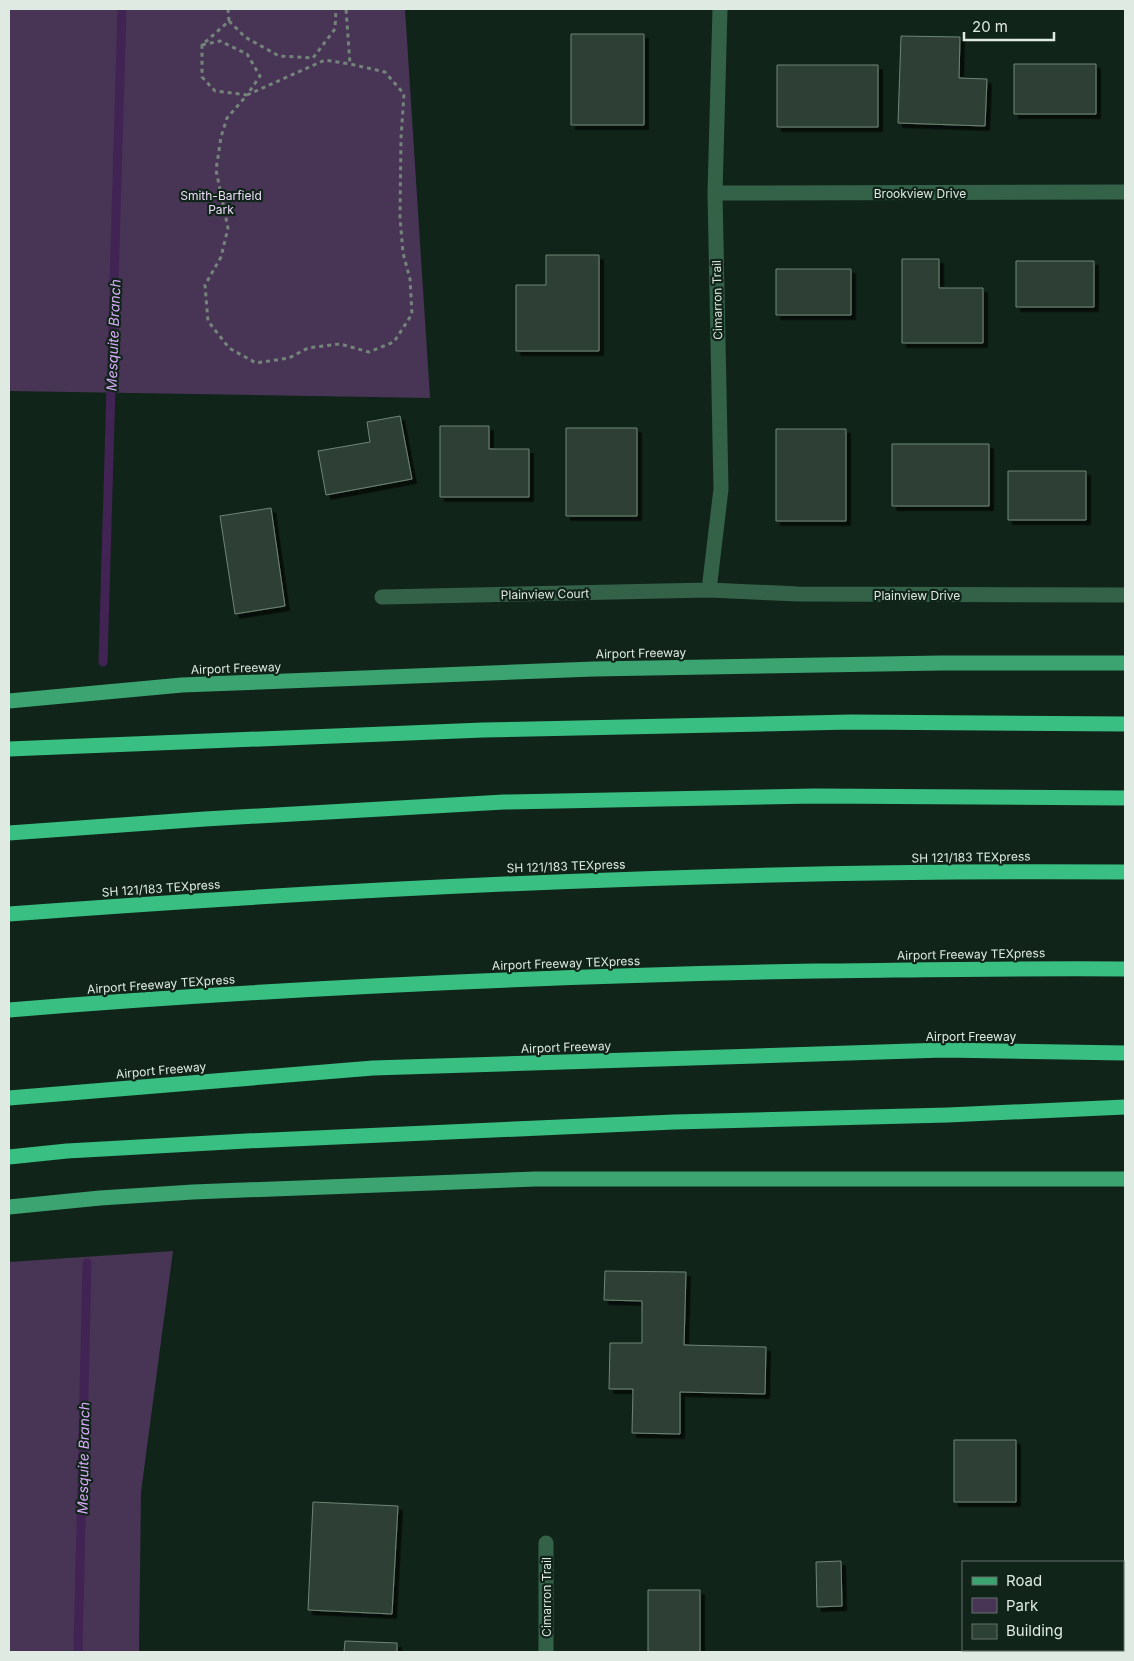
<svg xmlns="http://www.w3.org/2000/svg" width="1134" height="1661" font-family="Inter,sans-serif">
	<defs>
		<filter id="shadow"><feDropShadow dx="4.5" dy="4.5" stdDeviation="0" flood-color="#0009"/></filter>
	</defs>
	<rect width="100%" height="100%" fill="#11241a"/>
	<path fill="#483555" d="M9,9h396l25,389 -421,-7z
		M173,1251l-32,241 -2,160h-130v-390z"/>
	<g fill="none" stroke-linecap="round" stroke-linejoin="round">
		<path stroke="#412453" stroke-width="9" d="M103,662l19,-653
			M78,1652l9,-389"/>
	</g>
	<path fill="#2d4135" stroke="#6f8577" filter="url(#shadow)" d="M571,34h73v91h-73z
		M901,36l59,1 -1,41 28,1 -2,47 -87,-3z
		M1014,64h82v50h-82z
		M777,65h101v62h-101z
		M546,255h53v96h-83v-66h30z
		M902,259h37v29h44v55h-81z
		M1016,261h78v46h-78z
		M776,269h75v46h-75z
		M400,416l12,63 -86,16 -8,-44 52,-9 -3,-20z
		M440,426h49v23h40v48h-89z
		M566,428h71v88h-71z
		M776,429h70v92h-70z
		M892,444h97v62h-97z
		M1008,471h78v49h-78z
		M271,508l14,98 -50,8 -15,-98z
		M605,1271l81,1 -2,73 82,2 -1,47 -85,-2v42l-48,-1 1,-44h-24l1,-46h32v-42l-38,-1z
		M954,1440h62v62h-62z
		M313,1502l85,4 -6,108 -84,-4z
		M841,1561l1,45 -25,1 -1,-45z
		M648,1590h52v62h-52z
		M345,1641l52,2v9h-53z"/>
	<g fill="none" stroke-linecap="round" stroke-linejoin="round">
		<path stroke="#74847b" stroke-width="3" stroke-dasharray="4 4" stroke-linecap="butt" d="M228,9l1,12 -27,24v32l13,14 32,4 -20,23 -6,19 -5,33 12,58 -7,29 -16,28 3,36 21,27 27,15 33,-5 19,-10 32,-4 29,8 25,-10 18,-28 -2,-35 -7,-26 -3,-36 1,-79 3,-44 -19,-22 -35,-8 -4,-55
			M229,21l16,16 34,19 34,2 22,-29 1,-20
			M202,45l18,-4 27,13 13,22 -13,19
			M247,95l78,-35 25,4"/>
		<path stroke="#346249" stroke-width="15" d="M715,193l410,-1
			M709,590l12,-101 -6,-296 5,-184
			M382,597l327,-7 89,4 327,1
			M546,1543v109"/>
		<path stroke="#3ba471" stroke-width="15" d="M9,701l173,-16 412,-16 347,-6h184
			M9,1207l91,-9 93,-6 343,-13h589"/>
		<path stroke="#39bf81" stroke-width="15" d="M9,749l474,-19 368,-8 274,2
			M9,833l196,-14 299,-17 311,-6 310,2
			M9,914c371,-28 744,-45 1116,-42
			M9,1010c268,-22 538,-34 807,-39 103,-1 206,-3 309,-2
			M9,1098l364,-30 571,-18 181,3
			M9,1157l58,-6 179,-10 428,-19 274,-7 177,-8"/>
	</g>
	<g text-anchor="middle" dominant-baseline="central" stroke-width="4.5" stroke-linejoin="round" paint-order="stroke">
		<g font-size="12" fill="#deeae2" stroke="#11241a">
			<text x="920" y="193">Brookview Drive</text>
			<text transform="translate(717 300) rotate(-91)">Cimarron Trail</text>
			<text transform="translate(545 594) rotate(-1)">Plainview Court</text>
			<text x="917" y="595">Plainview Drive</text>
			<text transform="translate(641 653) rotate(-1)">Airport Freeway</text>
			<text transform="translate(236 668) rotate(-2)">Airport Freeway</text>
			<text transform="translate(971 857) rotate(-1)">SH 121/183 TEXpress</text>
			<text transform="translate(566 866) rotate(-2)">SH 121/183 TEXpress</text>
			<text transform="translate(161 888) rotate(-4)">SH 121/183 TEXpress</text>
			<text transform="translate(971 954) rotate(-1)">Airport Freeway TEXpress</text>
			<text transform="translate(566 963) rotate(-2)">Airport Freeway TEXpress</text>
			<text transform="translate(161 984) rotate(-4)">Airport Freeway TEXpress</text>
			<text x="971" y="1036">Airport Freeway</text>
			<text transform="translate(566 1047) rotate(-2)">Airport Freeway</text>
			<text transform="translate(161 1070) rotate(-5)">Airport Freeway</text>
			<text transform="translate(546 1597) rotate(-90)">Cimarron Trail</text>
		</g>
		<g font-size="12" fill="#ecdaf9" stroke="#11241a">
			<text x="221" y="195">Smith-Barfield<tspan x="221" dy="14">Park</tspan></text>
		</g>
		<g font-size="14" font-style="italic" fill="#d9acf9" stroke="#11241a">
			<text transform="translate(113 335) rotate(-88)">Mesquite Branch</text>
			<text transform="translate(83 1458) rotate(-89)">Mesquite Branch</text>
		</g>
	</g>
	<rect width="1134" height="1661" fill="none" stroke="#deeae2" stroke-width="20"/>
	<rect x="962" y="1561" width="162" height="90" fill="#11241a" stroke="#63736a"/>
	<rect x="972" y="1577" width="25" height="8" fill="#3ba471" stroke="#63736a"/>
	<text x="1006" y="1586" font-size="15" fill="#deeae2">Road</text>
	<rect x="972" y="1598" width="25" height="15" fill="#483555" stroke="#63736a"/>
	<text x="1006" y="1611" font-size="15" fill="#deeae2">Park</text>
	<rect x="972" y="1624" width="25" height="15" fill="#2d4135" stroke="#63736a"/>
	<text x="1006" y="1636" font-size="15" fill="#deeae2">Building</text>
	<path d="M964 32v8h90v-8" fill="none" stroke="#deeae2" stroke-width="2.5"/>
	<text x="972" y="32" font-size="15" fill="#deeae2" stroke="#11241a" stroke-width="4" paint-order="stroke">20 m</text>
</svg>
